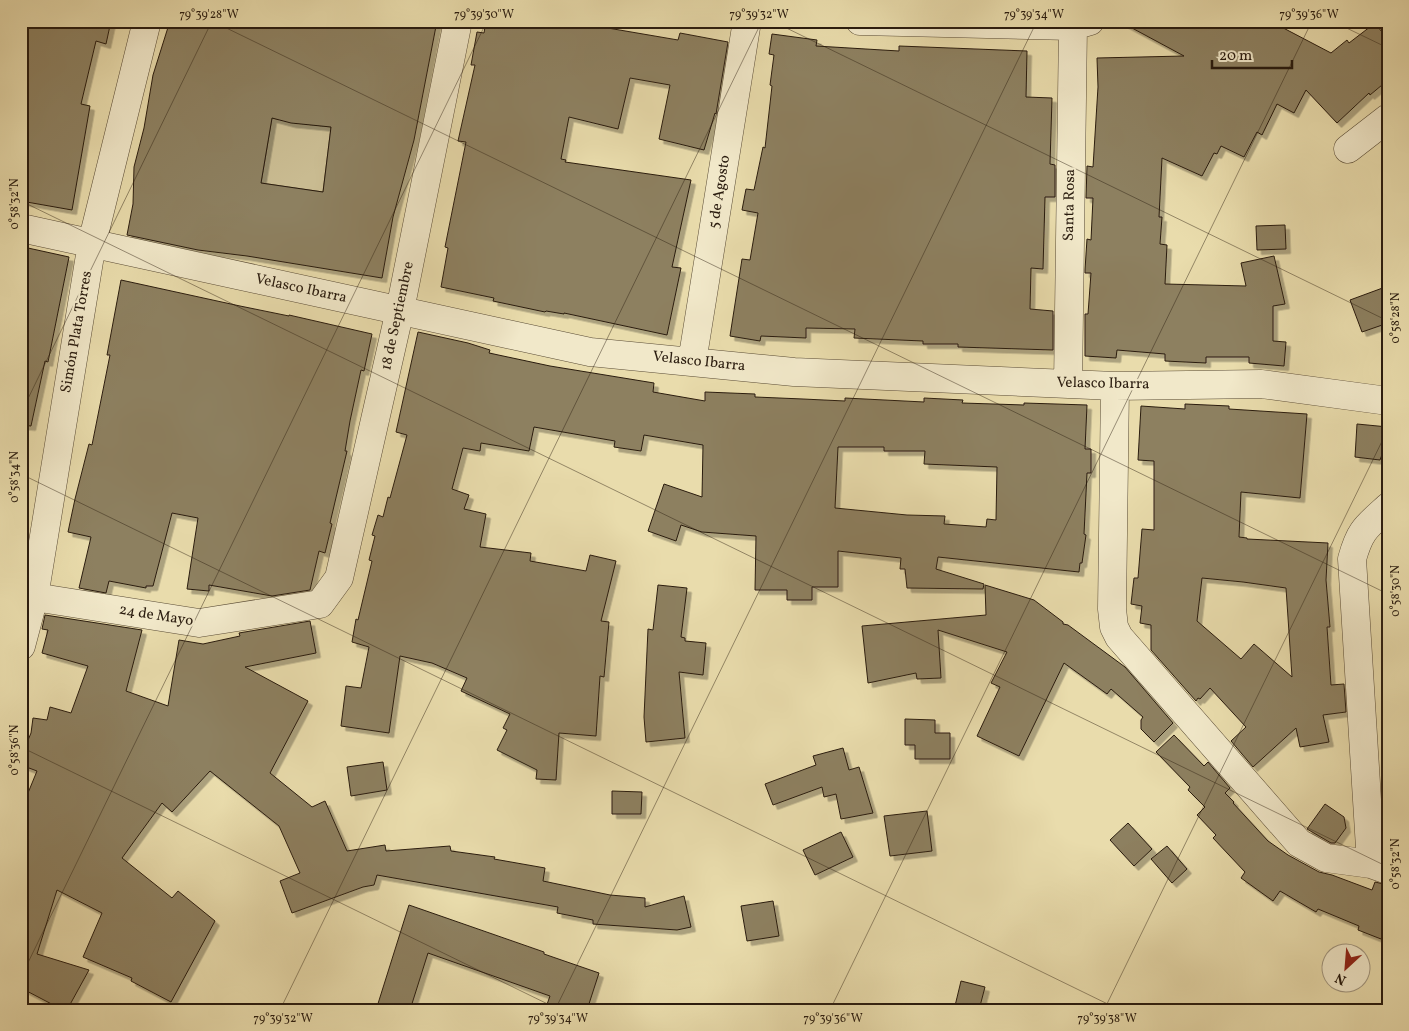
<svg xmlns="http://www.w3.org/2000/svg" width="1409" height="1031" font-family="Vollkorn,serif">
	<defs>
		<filter id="shadow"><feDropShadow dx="4.5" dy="4.5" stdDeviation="0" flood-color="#0004"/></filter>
	</defs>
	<rect width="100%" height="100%" fill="#e9dcac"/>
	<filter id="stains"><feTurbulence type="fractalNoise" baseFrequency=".004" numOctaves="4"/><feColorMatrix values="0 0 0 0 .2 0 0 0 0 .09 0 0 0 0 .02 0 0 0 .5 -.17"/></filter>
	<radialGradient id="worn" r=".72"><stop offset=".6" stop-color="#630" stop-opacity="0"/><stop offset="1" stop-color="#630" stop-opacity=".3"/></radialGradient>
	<path fill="#c9bb91" stroke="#7a6c50" d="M272,118l24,5 35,4 -8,65 -62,-9z"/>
	<path fill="#8d8061" stroke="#2a1c0f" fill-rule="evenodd" filter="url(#shadow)" d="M21,21h90l-5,23 -10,-3 -15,63 9,2 -18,104 -51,-9z
		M170,21h267l-23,119 -21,77 -11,61 -135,-22 -49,-6 -71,-15 6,-31 1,-37 10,-39 9,-53zM272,118l19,5 40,4 -8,65 -62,-9z
		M486,21h117l-1,6 76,13 2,-7 48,9 -12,72 -1,-1 -11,37 -45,-11 11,-54 -40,-7 -12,51 -49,-12 -8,42 5,1 -1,2 126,18 -19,87 9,1 -14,67 -103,-22v1l-18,-3 -1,1 -52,-11 1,-3 -53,-11 7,-39 -3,-1 21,-105 -8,-1 17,-76h-4l6,-33 7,1z
		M1119,21h151l61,32 16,-13 2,3 26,-20 13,17v40l-18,15 -1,-2 -32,30 -31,-33 -12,23 -17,-9 -15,31 -5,-3 -13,25 -23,-11 -4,8 -3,-1 -12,23 -40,-18 -3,59h3l-2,27 7,1 -2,39 81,2 -5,-23 33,-7 11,48 -12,2v35l13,1 -2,24 -35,-3v-6h-43v6l-41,-2v-7l-48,-4 -1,8 -31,-2v-42h3l3,-41h-6v-3l2,-31 4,1 2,-42h-7l1,-32 6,1 5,-80 -1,-29 87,-2z
		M772,34l45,6 -1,6 83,5v-5l128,5 -1,46 26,1 -2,66 5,1v32h-10l-2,72 -12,-1 -1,41 23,2v39l-95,-3v-3h-35v-3l-69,-3 1,-9 -49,-1v10l-45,-2 -1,5 -30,-5 12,-77 8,1 8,-47 -16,-3 4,-21 8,1 9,-43 2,1 7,-62 -2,-1 4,-30 -5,-1z
		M1285,225l1,24 -29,1 -1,-24z
		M28,248l41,9 -21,105 -3,-1 -14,65 -10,-1v-147z
		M121,280l119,26 49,10v-1l83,19 -8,37 -3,-1 -11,51 -5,30h2l-17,72 2,1 -7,29 -6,-2 -9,39 -38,6 -63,-11v6l-22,-2 11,-71 -26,-5 -19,73h-7v2l-37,-7 -3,12 -27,-5 12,-51 -23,-5 7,-33 14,-55 3,1 18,-90h-3z
		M1388,286v37l-26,9 -12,-32z
		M418,332l50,11 22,7 -1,3 61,13 104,17 -1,9 52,9v-9l50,2v3l48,2 42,2v-3l79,4v-4l39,2 -1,3 62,2v-2l63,2 -2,44h6v24h-4l-3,61 2,1 -4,28h-2l-1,9 -141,-15 -2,12 48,15 -1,5 -76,-1 -2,-19h-5l1,-11 -63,-7v36h-26v13h-25v-10h-32l1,-54 -54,-4 -21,-7 -5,16 -28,-10 16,-47 38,13 1,-52 -59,-10 -3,16 -27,-4 1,-6 -81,-14 -5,24 -48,-8 -1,8 -17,-3 -11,41 17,6 -5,14 22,5 -6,33 51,6 -1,8 56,10 4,-16 26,6 -15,60 8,1 -5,55 -4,-1 -4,60 -37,-3 -3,47 -20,-1 1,-9 -40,-20 10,-20 -4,-2 7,-14 -49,-23 6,-13 -35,-15 -32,-7 -11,77 -48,-7 5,-40 15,2 8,-41 -17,-5 4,-23 2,1 14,-59 -3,-1 6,-24 -3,-1 6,-20 5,2 5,-20 2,1 17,-63 -11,-3zM838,447h46v4h41l-1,13 73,3 -1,53 -9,-1 -1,8 -42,-3 1,-8 -38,-1 -72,-7z
		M1185,404l44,2v3l78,5 -7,84 -59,-6 -2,45 8,1v1l81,4 -2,37 4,47h-3l4,58 13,-1 2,28 -23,3 6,27 -29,5 -4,-19 -43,39 -22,-26 15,-14 -36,-39 -10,11 -2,-1 -2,3 -45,-51v-25l-11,-2 2,-17 -11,-2 3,-26h4l4,-49 12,1v-69l-16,-1 3,-54 44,3zM1202,578l41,4 43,6 6,89 -38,-33 -13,15 -44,-38z
		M1357,424l31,3v12l-8,21 -25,-3z
		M658,585l29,3 -6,49 4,1v3l21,2 -3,32 -24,-3 6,66 -39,4 -2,-25 4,-88 5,1z
		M985,585l49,15 29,22v2l5,1 57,42 48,56 -19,19 -13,-13v-9l2,-3 -32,-28 -4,5 -43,-31 -45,93 -42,-20 23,-49 -9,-4 16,-31 -69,-22 3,48 -24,1 -1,-6 -48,10 -6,-57 124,-11z
		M45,615l97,15 -16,61 42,15 11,-66 24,4 37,-8 -1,-3 71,-12 6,32 -71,14 63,34 -38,72 42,34 13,-6 22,50 38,-6 1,6 64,-5 1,5 44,6 -1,2 51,9 -2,13 67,14 35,3v9l39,-11 7,31 -14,3 -84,-6v-4l-36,-7 1,-6 -181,-32 -3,10 -11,2 -71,26 -12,-32 20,-8 -21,-47 -69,-55 -38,41 -10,-9 -40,55 50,40 6,-7 37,30 -44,81 -40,-21 1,-3 -49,-21 19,-44 -45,-23 -20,64 52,16 -22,40h-4l-42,-22v-178l16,-39 -16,-6v-8l10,-24 2,-15 14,2 3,-13 21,6 17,-47 -46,-13 6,-23 -6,-1z
		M905,719l30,1v13h15v26h-35v-14h-10z
		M1174,735l30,31 4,-4 22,26 -5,5 9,9 -1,1 35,38 20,14 31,17 13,3 40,15 3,-8 13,3v36l-7,18 -23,-9 1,-4 -41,-17 -2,3 -36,-21 -7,10 -32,-23 4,-6 -32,-34 3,-3 -19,-20 8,-8 -17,-17 2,-3 -34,-35z
		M843,748l6,22 10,-3 14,46 -32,6 -5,-25 -12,3 -2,-10 -49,18 -8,-21 51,-19 -3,-9z
		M383,762l4,28 -36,6 -4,-29z
		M612,791l30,1 -1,22h-29z
		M1325,804l19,13 2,11 -11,15h-4l-24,-14z
		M927,811l5,40 -42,5 -6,-40z
		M1128,823l24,26 -18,17 -24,-26z
		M841,832l12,25 -38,18 -12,-25z
		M1167,846l20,23 -15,14 -21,-24z
		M773,901l6,35 -32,5 -6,-35z
		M409,905l135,47v2l55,19 -12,37h-42l5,-14 -122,-43 -18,57h-34z
		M961,981l24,6 -6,23h-25z"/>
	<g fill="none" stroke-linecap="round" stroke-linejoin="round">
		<g stroke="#5a4c36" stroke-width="29">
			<path id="minor" d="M860,21l213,5 17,-5
				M1348,149l40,-31
				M21,228l569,124 204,20 321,14 146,-2 127,17
				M692,362l55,-341
				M1068,384l5,-358
				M1115,386l-3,223 2,18 5,10 180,206 27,15 45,6 17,6
				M21,593l13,4 165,26 121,-19 19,-26 61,-268 58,-289
				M21,646l13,-49 58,-354 55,-222
				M1371,864l-19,-305c8,-29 14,-32 36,-52"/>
		</g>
		<use href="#minor" stroke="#f1e8c9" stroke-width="28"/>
	</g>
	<path fill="none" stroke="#2a1c0f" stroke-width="1" stroke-opacity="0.45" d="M212,21l1176,573M772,21l616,300M1332,21l56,27M21,201l1367,666M21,413l191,-392M21,474l1099,536M21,747l539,263M21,977l466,-956M280,1010l482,-989M555,1010l482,-989M830,1010l482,-989M1104,1010l284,-581M1379,1010l9,-18"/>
	<g text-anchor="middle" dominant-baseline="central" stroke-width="4.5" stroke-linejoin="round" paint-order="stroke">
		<g font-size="15" fill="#2a1c0f" stroke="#f1e8c9">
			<text transform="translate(720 192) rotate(-81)">5 de Agosto</text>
			<text transform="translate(1070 205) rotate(-89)">Santa Rosa</text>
			<text transform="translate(301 289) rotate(12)">Velasco Ibarra</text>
			<text transform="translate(398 316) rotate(-78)">18 de Septiembre</text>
			<text transform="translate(77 332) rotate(-80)">Simón Plata Torres</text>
			<text transform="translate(699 362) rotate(6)">Velasco Ibarra</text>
			<text transform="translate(1103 384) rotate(1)">Velasco Ibarra</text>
			<text transform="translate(156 616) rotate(9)">24 de Mayo</text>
		</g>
	</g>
	<rect width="1409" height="1031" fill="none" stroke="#e9dcac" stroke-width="55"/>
	<g transform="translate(1346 968) rotate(206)"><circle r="24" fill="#f1e8c9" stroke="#a1967f"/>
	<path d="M0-4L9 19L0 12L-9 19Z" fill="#8f2418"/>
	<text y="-8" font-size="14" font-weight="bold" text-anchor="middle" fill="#2a1c0f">N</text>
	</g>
	<path d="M1212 60v8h80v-8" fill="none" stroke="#2a1c0f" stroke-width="2.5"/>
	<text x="1219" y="60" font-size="15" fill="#2a1c0f" stroke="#f1e8c9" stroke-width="4" paint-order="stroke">20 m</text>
	<rect x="28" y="28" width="1354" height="976" fill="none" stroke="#2a1c0f" stroke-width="2"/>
	<g font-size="12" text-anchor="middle" fill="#2a1c0f">
		<text x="209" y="18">79°39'28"W</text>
		<text x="484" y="18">79°39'30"W</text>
		<text x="759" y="18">79°39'32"W</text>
		<text x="1034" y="18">79°39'34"W</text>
		<text x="1309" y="18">79°39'36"W</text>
		<text transform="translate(14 204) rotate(-90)" y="4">0°58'32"N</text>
		<text transform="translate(1395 318) rotate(-90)" y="4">0°58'28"N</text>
		<text transform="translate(14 477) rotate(-90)" y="4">0°58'34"N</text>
		<text transform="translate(1395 591) rotate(-90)" y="4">0°58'30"N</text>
		<text transform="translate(14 750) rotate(-90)" y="4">0°58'36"N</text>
		<text transform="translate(1395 864) rotate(-90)" y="4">0°58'32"N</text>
		<text x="283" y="1022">79°39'32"W</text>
		<text x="558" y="1022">79°39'34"W</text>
		<text x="833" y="1022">79°39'36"W</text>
		<text x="1107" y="1022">79°39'38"W</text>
	</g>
	<rect width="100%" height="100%" filter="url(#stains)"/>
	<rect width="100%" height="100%" fill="url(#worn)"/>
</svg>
